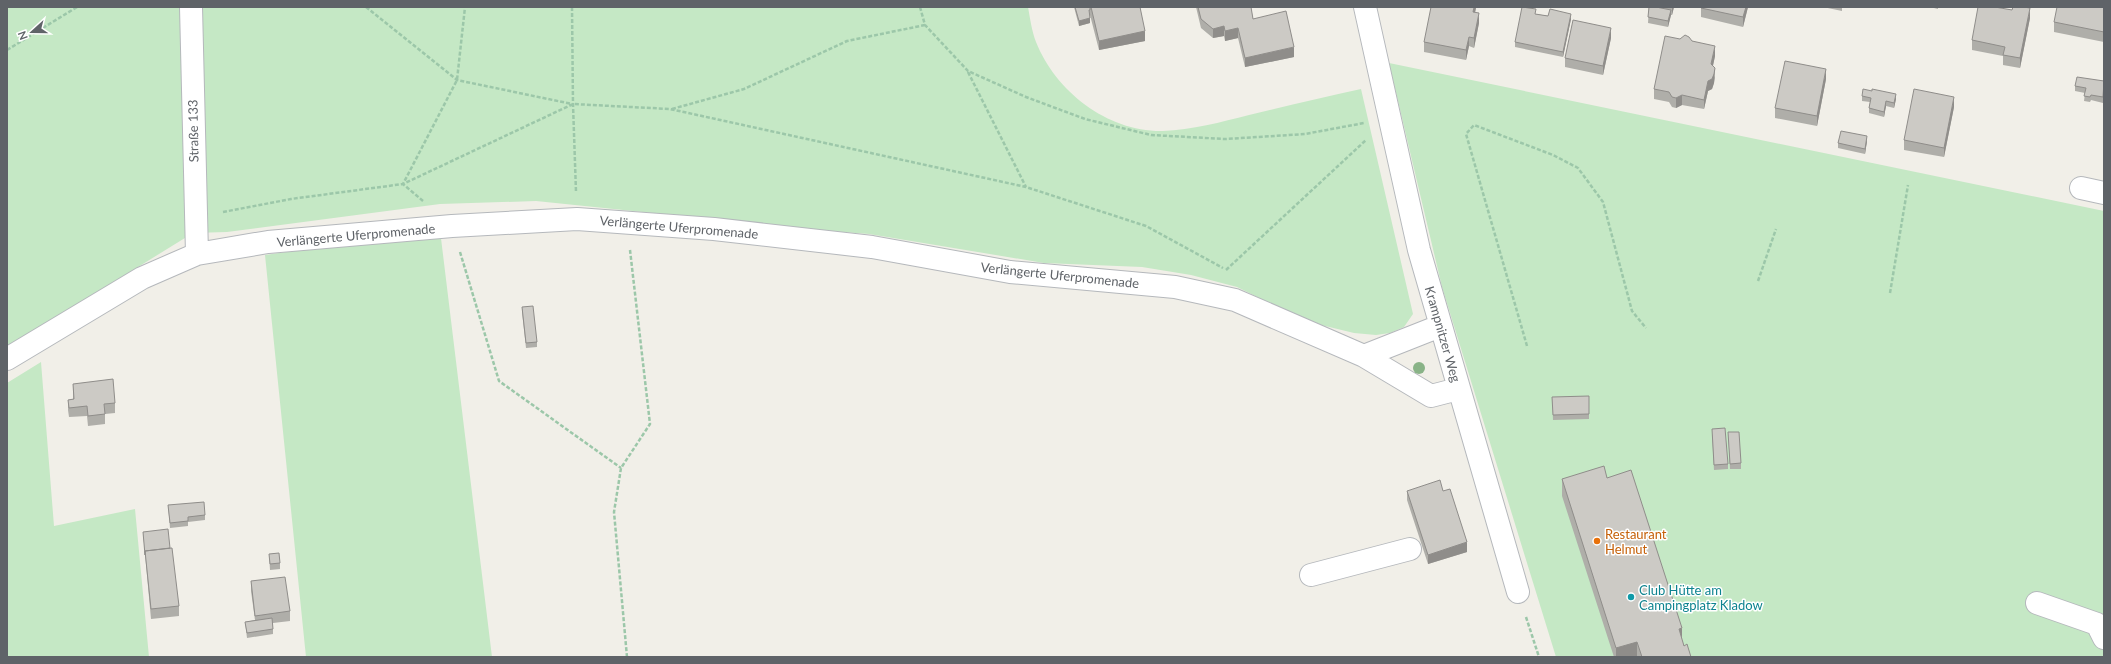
<svg xmlns="http://www.w3.org/2000/svg" width="2111" height="664" font-family="Lato,sans-serif">
	<rect width="100%" height="100%" fill="#f1efe8"/>
	<path fill="#c5e8c5" d="M7,7h1021c2,11 4,25 8,35 20,50 72,90 127,89 29,-1 58,-9 86,-16 37,-9 75,-18 112,-26l52,225 -9,13 -14,6 -14,2 -22,-2 -33,-8 -29,-11 -55,-27 -46,-12 -49,-8 -98,-4 -175,-29 -53,-4 -280,-29 -96,3 -213,28 -34,1 -186,115z
		M1389,63l715,148v446h-548l-114,-370z
		M440,230l52,427h-186l-41,-402z
		M41,362l13,164 81,-17 14,148h-142v-274z"/>
	<g fill="none" stroke-linecap="round" stroke-linejoin="round">
		<g stroke="#b5b8bc" stroke-width="24">
			<path id="minor" d="M191,7l6,247
				M1365,7l54,243 99,342
				M2081,188l23,5
				M1364,356l76,-30
				M7,359l135,-81 55,-24 71,-12 184,-16 125,-7 137,10 158,18 138,25 165,15 60,13 129,56 67,40 27,-7
				M1311,575l99,-26
				M2037,603l60,21 7,14"/>
		</g>
		<path stroke="#9cc7a9" stroke-width="2.5" stroke-dasharray="4 2" stroke-linecap="butt" d="M366,7l91,73 115,24
			M572,7l1,97 3,88
			M920,7l5,18 43,46 58,26 59,22 66,16 74,4 80,-5 59,-11
			M7,50l70,-43
			M968,72l58,115
			M672,109l72,-20 103,-48 78,-16
			M423,201l-20,-17 54,-104 8,-73
			M223,212l68,-13 112,-15 170,-80 97,5 356,78 120,39 77,42
			M460,252l39,129 122,87
			M1226,270l140,-130
			M1758,281l18,-52
			M1890,293l18,-108
			M1527,346l-61,-212 8,-9 79,30 25,13 25,34 29,109 14,17
			M1526,617l13,40
			M627,657l-13,-145 7,-44 29,-44 -20,-174"/>
		<use href="#minor" stroke="#fff" stroke-width="22"/>
	</g>
	<circle fill="#89b387" cx="1419" cy="368" r="6"/>
	<path fill="#afaea9" d="M1074,7h66l5,34 -46,9 -9,-35v8l-11,3z
		M1196,7h55l2,12 41,38 -49,10 -7,-29 -13,3 -1,-5 -11,2 -12,-10z
		M1476,7l-1,5 4,11 -5,25 -5,-2 -3,14 -42,-8v-10z
		M1649,7h25l-2,8h-1l-3,12 -20,-4z
		M1701,7h47l-5,20 -42,-10z
		M1823,7h19v4z
		M1930,7h8v2z
		M2104,7v35l-50,-10v-10z
		M2012,10l18,8 -10,50 -17,-3v-9l-31,-6v-10z
		M1536,14l12,2 23,3 -8,38 -48,-10v-5z
		M1611,38l-8,37 -38,-8v-9z
		M1692,41l23,15 -2,10 2,12 -1,5 -2,6 -4,2 -4,18 -22,-4 -6,3 -4,-1 -3,-5 -15,-3v-10z
		M1826,79l-9,47 -42,-8v-10z
		M2104,81l-1,22 -12,-3 -1,2 -6,-1 1,-8 -10,-2v-5z
		M1862,96l34,3 -2,9 -8,-2 -2,11 -15,-4v-5l1,-6 -8,-1z
		M1954,107l-10,50 -40,-7v-10z
		M1867,141l-2,13 -27,-6v-5z
		M522,307l15,35v5l-11,1 -4,-36z
		M73,384l42,19v10l-10,1v10l-17,2 -1,-10 -18,1 -1,-7v-10l5,-1z
		M1552,397l37,17v5l-36,1z
		M1728,432l13,31v6h-11z
		M1712,434l16,30v5l-14,1z
		M1607,478l75,162 2,6 7,11h-77l-52,-161v-17z
		M1407,491h36l24,61 -39,12 -21,-64z
		M168,505l37,10v5l-17,2v4l-18,2z
		M143,532l27,16 9,58v10l-28,3z
		M269,554l11,9v6l-10,1z
		M251,581l39,30v10l-17,2v11l-26,4 -2,-16 10,-2 -4,-29z"/>
	<path fill="#8f8d8a" d="M1474,7h2v1l-3,14v-10z
		M1672,7h2l-2,8z
		M1746,7h2l-5,20v-10z
		M2030,8v10l-10,50v-10z
		M1671,10v5l-3,12v-6z
		M1479,13v10l-5,25v-10z
		M1571,14v5l-8,38v-5z
		M1090,18v5l-11,3v-5z
		M1224,26v10l-11,2v-9z
		M1238,28v10l-13,3v-10z
		M1611,28v10l-8,37v-9z
		M1145,31v10l-46,9v-9z
		M1469,37v9l-3,14v-10z
		M1715,46v10l-4,18v-10z
		M1294,47v10l-49,10v-9z
		M1715,68l-1,15 -2,6 -4,2 -4,18v-9l4,-19z
		M1826,69v10l-9,47v-10z
		M1896,94v5l-2,9v-5z
		M1682,95v10l-6,3v-10z
		M1954,97v10l-10,50v-9z
		M1886,101v5l-2,11v-5z
		M1867,136v5l-2,13v-5z
		M1467,542v10l-39,12v-9z
		M1682,628v16l-3,-15z
		M1637,642v15h-21v-9z"/>
	<path fill="#cccac5" stroke="#8f8d8a" d="M1075,7h15v3h-1l1,8 -11,3z
		M1091,7h49l5,24 -46,10z
		M1198,7h53l2,12 33,-8 8,36 -49,11 -7,-30 -13,3 -1,-5 -11,3 -12,-10z
		M1431,7h43l-1,5 6,1 -5,25 -5,-1 -3,13 -42,-8z
		M1522,7l14,2 -1,5 13,2 2,-7 21,5 -8,38 -48,-10z
		M1649,7h7l15,3 -3,11 -20,-4z
		M1701,7h45l-3,10 -42,-9z
		M1978,7h17l17,3 1,-3h11l6,1 -10,50 -17,-3 2,-8 -33,-7z
		M2057,7h47v25l-50,-10z
		M1573,20l38,8 -8,38 -38,-8z
		M1685,35l4,2 3,4 23,5 -4,18 4,4 -1,6 -2,5 -4,2 -4,19 -22,-5 -6,3 -4,-1 -3,-5 -15,-3 11,-53 15,3z
		M1785,61l41,8 -9,47 -42,-8z
		M2077,77l27,4 -1,16 -12,-2 -1,2 -6,-1 2,-8 -11,-2z
		M1863,89l9,2v-2l24,5 -2,9 -8,-2 -2,11 -15,-4 2,-10 -9,-2z
		M1914,89l40,8 -10,51 -40,-8z
		M1841,131l26,5 -2,13 -27,-6z
		M533,306l4,36 -11,1 -4,-36z
		M113,379l2,24 -11,1 1,10 -17,2 -1,-10 -18,2 -1,-8 6,-1 -1,-15z
		M1589,396v18l-36,1 -1,-18z
		M1725,428l3,36 -14,1 -2,-36z
		M1728,432h11l2,31 -11,1z
		M1604,466l3,12 24,-8 51,158 -3,1 5,17 3,-2 4,13h-49l-5,-15 -21,6 -54,-169z
		M1440,480l3,11 7,-2 17,53 -39,13 -21,-64z
		M204,502l1,13 -17,2v4l-18,2 -2,-18z
		M168,529l2,19 -25,3v4l-2,-23z
		M172,548l7,58 -28,3 -6,-58z
		M279,553l1,10 -10,1 -1,-10z
		M285,577l5,34 -35,5 -4,-35z
		M272,618l1,11 -26,4 -2,-11z"/>
	<circle fill="#e8710a" stroke="#fff" stroke-width="1.5" cx="1597" cy="541" r="4"/>
	<circle fill="#0f9aa8" stroke="#fff" stroke-width="1.5" cx="1631" cy="597" r="4"/>
	<g text-anchor="middle" dominant-baseline="central" stroke-width="3" stroke-linejoin="round" paint-order="stroke">
		<g font-size="13" fill="#5f6368" stroke="#fff">
			<text transform="translate(193 131) rotate(-91)">Straße 133</text>
			<text transform="translate(679 227) rotate(5)">Verlängerte Uferpromenade</text>
			<text transform="translate(356 235) rotate(-5)">Verlängerte Uferpromenade</text>
			<text transform="translate(1060 275) rotate(6)">Verlängerte Uferpromenade</text>
			<text transform="translate(1443 334) rotate(74)">Krampnitzer Weg</text>
		</g>
		<g font-size="13" fill="#c56008" stroke="#fff" text-anchor="start">
			<text x="1605" y="534">Restaurant<tspan x="1605" dy="15">Helmut</tspan></text>
		</g>
		<g font-size="13" fill="#0d838f" stroke="#fff" text-anchor="start">
			<text x="1639" y="590">Club Hütte am<tspan x="1639" dy="15">Campingplatz Kladow</tspan></text>
		</g>
	</g>
	<rect width="2111" height="664" fill="none" stroke="#5f6368" stroke-width="16"/>
	<g transform="translate(32 32) rotate(249)" stroke="#ffffff" stroke-width="3" paint-order="stroke">
	<path d="M0-3L7 15L0 10L-7 15Z" fill="#5f6368"/>
	<text y="-6" font-size="11" font-weight="bold" text-anchor="middle" fill="#5f6368">N</text>
	</g>
</svg>
